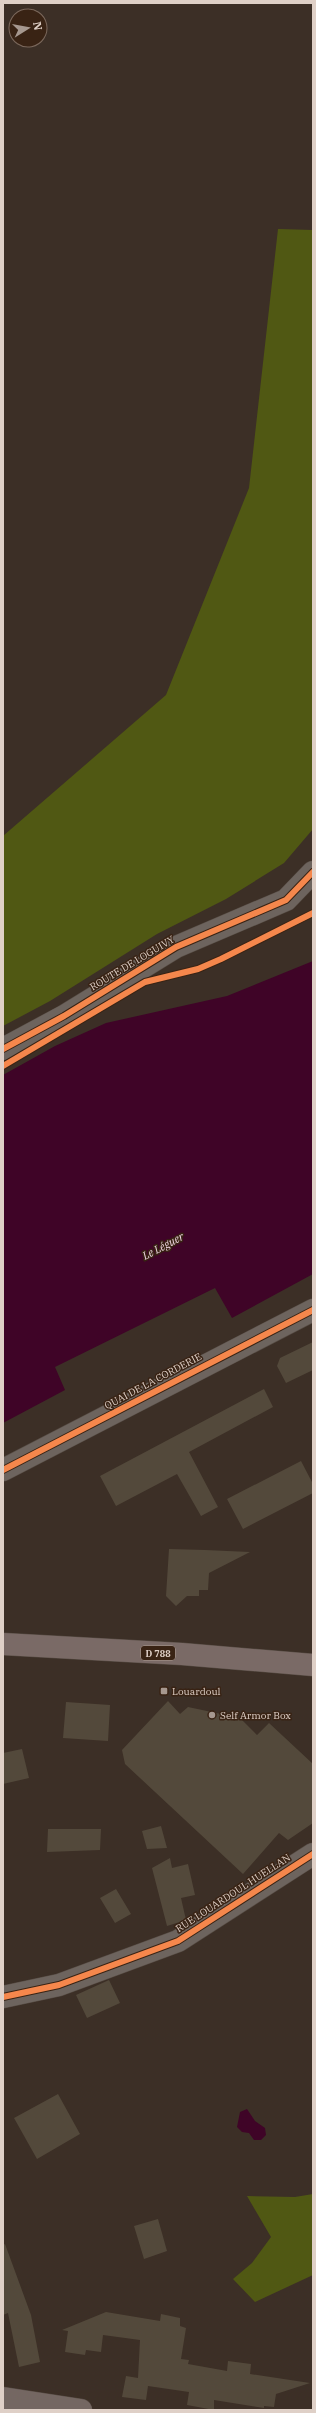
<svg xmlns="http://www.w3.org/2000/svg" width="316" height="2413" font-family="'IBM Plex Serif',serif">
	<rect width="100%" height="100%" fill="#3c2f26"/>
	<path fill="#505813" d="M278,229l35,1v599l-29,34 -58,36 -69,35 -107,67 -47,25v-190l163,-141 83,-207z
		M313,2194v81l-58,27 -22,-23 19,-16 19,-26 -24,-41 48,1z"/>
	<path fill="#3f0427" d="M313,961v313l-81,44 -17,-30 -160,79 10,23 -62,33v-348l52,-29 51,-23 121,-27z
		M247,2109l8,12 10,7 1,7 -5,5h-7l-5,-7 -7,-1 -5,-5 3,-15z"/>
	<path fill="#53493b" d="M313,1342v28l-27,13 -9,-17 3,-8z
		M264,1389l9,18 -84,45 29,55 -17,9 -24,-42 -61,32 -16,-30z
		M301,1461l12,23v9l-70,36 -16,-30z
		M169,1549l36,1 45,2 -41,21 -1,17h-9v6h-12l-11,10 -10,-10z
		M168,1701l12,13 8,-7 52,11 17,17 12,-12 44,41v59l-25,17 -9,-7 -36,41 -118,-110 -3,-14z
		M66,1702l44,3 -2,36 -45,-3z
		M22,1749l7,29 -26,6v-31z
		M161,1826l6,22 -20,1 -5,-18z
		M48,1829h53l-1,21 -53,2z
		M170,1858l2,10 16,-4 7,31 -14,3 5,22 -19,6 -15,-58z
		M116,1889l15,25 -16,9 -15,-25z
		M109,1980l11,23 -33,15 -11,-23z
		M58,2094l22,40 -43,25 -23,-41z
		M158,2219l9,32 -23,8 -10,-33z
		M5,2244l26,71 9,47 -21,5 -11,-54 -5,2v-70z
		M106,2312l54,9 1,-7 19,4v8l6,2 -5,31 8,1 -1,4 39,7 1,-10 23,3 -1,10 60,9 -34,11 -2,13 -10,-1v2l-50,-8v10l-27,-5 2,-13 -41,-6 -2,14 -24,-3 4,-21 12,2 2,-38 -37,-5 -2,17 -15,-2 -1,5 -20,-3 3,-21 -6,-1z"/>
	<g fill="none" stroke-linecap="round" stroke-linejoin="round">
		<g stroke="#574c44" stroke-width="23">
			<path id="minor" d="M3,1049l61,-33 112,-69 110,-47 27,-28
				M3,1470l310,-160
				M3,1997l56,-12 119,-44 135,-87"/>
		</g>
		<g stroke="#574c44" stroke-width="23">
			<path id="secondary" d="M3,2398l78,12"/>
		</g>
		<g stroke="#574c44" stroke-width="23">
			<path id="primary" d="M3,1644l179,10 131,11"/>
		</g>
		<use href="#minor" stroke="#6d645e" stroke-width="22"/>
		<use href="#secondary" stroke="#746762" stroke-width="22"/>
		<use href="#primary" stroke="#7a6a66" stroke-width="22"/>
		<g stroke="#392314" stroke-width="8">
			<path id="cycleway" d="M3,1049l61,-33 112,-69 110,-47 27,-28
				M3,1066l142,-84 53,-13 23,-10 92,-46
				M3,1470l310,-160
				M3,1997l56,-12 119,-44 135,-87"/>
		</g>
		<use href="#cycleway" stroke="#f5874c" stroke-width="6"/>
	</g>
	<g fill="#a6988f" stroke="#392314" stroke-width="1.5">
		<rect x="160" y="1687" width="8" height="8" rx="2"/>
		<circle cx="212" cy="1715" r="4"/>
	</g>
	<g text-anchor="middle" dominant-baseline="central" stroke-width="3" stroke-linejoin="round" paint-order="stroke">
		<rect fill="#392314" stroke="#ad9c91" stroke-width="1" x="141" y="1646" width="34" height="14" rx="3"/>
		<g font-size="9" font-weight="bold" fill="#dfd0c7">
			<text x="158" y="1653">D 788</text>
		</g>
		<g font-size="10" fill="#dfd0c7" stroke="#392314">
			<text transform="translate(132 963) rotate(-31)">ROUTE DE LOGUIVY</text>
			<text transform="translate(153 1381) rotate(-28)">QUAI DE LA CORDERIE</text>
			<text transform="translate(233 1893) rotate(-33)">RUE LOUARDOUL HUELLAN</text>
		</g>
		<g font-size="10" fill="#dfd0c7" stroke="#392314" text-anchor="start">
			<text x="172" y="1691">Louardoul</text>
			<text x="220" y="1715">Self Armor Box</text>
		</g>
		<g font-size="11" font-style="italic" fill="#f0d7e2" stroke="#392314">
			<text transform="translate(163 1246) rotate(-28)">Le Léguer</text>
		</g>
	</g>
	<rect width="316" height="2413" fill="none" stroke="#dfd0c7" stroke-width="8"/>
	<g transform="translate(28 28) rotate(79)"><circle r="19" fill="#392314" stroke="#7b685c"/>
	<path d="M0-3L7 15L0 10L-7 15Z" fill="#a6988f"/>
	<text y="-6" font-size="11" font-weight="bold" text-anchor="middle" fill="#dfd0c7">N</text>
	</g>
</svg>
